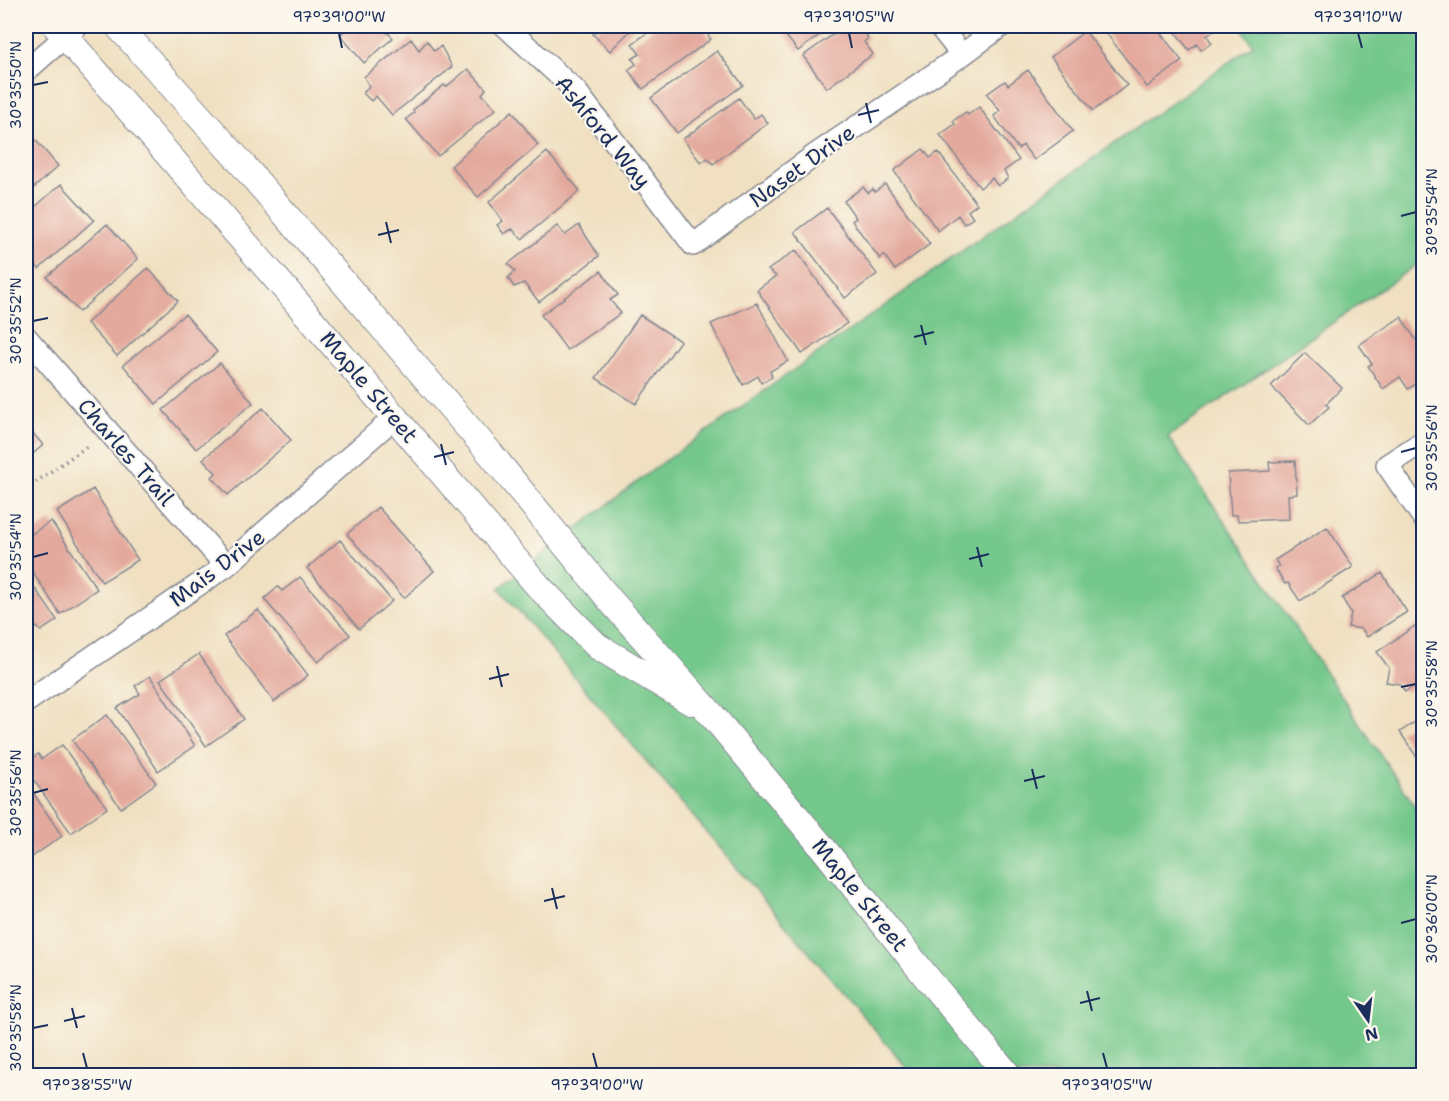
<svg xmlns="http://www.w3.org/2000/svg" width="1449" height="1101" font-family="'Shantell Sans',sans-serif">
	<rect width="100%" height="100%" fill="#fbf7ec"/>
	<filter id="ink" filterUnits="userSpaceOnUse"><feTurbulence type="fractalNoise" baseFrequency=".0167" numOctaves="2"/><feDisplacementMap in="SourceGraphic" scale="12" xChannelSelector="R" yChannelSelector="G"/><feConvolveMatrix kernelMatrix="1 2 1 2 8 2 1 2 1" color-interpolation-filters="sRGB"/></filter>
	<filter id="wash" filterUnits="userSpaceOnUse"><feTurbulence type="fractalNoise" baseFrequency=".008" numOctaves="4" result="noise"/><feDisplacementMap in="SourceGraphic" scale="24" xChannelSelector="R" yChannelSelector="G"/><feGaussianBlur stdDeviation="1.35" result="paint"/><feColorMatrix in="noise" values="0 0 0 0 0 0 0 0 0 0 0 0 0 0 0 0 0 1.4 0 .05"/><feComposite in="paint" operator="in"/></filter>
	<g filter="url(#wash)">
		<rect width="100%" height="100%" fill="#f0e0c1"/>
		<path fill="#75c88b" stroke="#487c74" stroke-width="1.5" d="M1240,26h183v234l-255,177 255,381v257h-510l-414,-487 159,-122 595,-421z"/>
		<g id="blocks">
			<path fill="#e4a99d" d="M340,26h56l-9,6 6,6 -29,25 -24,-28 3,-3z
				M602,26h33l-25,25 -17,-17z
				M657,26h44l10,13 -68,50 -15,-19 8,-6 -4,-5 8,-5 -8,-10z
				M778,26h54l-34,25z
				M845,26h14l9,12 -4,4 9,12 -46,34 -24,-32z
				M1101,26h54l27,35 -35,26z
				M1171,26h50l-14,10 5,7 -11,7 -4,-6 -8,6z
				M1085,31l42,54 -34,26 -42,-54z
				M411,39l8,11 8,-9 7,10 7,-5 11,21 -60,48 -16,-19 -5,5 -8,-8 6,-7 -5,-9z
				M717,51l26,34 -66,48 -26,-35z
				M468,69l18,20 -4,5 14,15 -58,47 -32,-37 8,-6 -1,-3 31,-25 2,2z
				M1028,70l45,61 -39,29 -11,-15 -5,4 -24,-33 6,-5 -13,-17 18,-13 3,4z
				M739,98l15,21 7,-5 7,9 -55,41 -5,-6 -7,5 -18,-24z
				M979,107l40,53 -15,11 4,7 -10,8 -6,-8 -12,10 -40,-53 15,-11 -2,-3 13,-9 2,3z
				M512,111l26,34 -60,52 -27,-31z
				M26,129l32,37 -32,29z
				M923,149l7,9 8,-6 39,52 -9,7 5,7 -9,6 -6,-9 -20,16 -44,-60z
				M547,152l33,39 -58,48 -10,-10 -8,5 -7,-9 6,-4 -14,-19z
				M61,184l33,36 -55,49 -13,-15v-39z
				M885,184l45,60 -35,26 -11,-15 -4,4 -28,-38 4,-3 -12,-17 19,-14 5,6 5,-4 2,3z
				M827,208l50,66 -32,24 -50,-66z
				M107,224l31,35 -59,53 -32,-35z
				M579,225l20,31 -60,46 -15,-19 -10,4 -6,-9 7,-7 -7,-7 49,-38 8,9z
				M796,250l51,73 -45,31 -45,-64 19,-14 -8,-6z
				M148,268l30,33 -61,55 -30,-33z
				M601,271l17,24 -8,5 11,13 -54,37 -26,-35z
				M757,303l31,58 -18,10 2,6 -11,6 -3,-7 -15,9 -32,-61z
				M185,314l32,38 -61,52 -33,-39z
				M640,315l40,26 -44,63 -40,-26z
				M1401,317l23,35v27l-16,10 -8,-12 -17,12 -15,-23 4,-2 -13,-19z
				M1305,353l37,35 -16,16 3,3 -20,18 -38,-39z
				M220,363l33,40 -57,46 -33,-39z
				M263,408l28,32 -63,55 -16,-18 4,-4 -13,-14z
				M26,425l17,20 -17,15z
				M1295,461l2,33 -9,1 1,24 -51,2 -1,-6h-6l-3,-42 42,-2 -1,-9z
				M93,489l45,71 -36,22 -45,-70z
				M378,507l56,64 -30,27 -57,-64z
				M51,521l46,68 -37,25 -34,-52v-24z
				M1327,527l26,40 -53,34 -12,-18 -3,1 -10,-16 4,-2 -4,-6z
				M340,540l52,61 -33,28 -52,-61z
				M1382,573l25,39 -40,25 -5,-8 -14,-2 3,-14 -9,-15z
				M26,575l31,45 -16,11 -4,-4 -11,9z
				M300,577l50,58 -32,27 -54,-63 14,-12 4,4z
				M258,610l50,65 -34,27 -50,-66z
				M1424,620v59l-19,13 -5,-8 -14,-2 3,-14 -12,-16z
				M199,654l45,65 -38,27 -46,-66z
				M150,676l45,70 -37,25 -41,-63 23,-14 -5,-8z
				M107,715l49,68 -35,25 -49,-68z
				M1424,716v52l-24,-36z
				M62,745l45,63 -36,25 -45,-64v-6l12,-9 4,5z
				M26,782l36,54 -36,25z"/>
		</g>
	</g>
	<g filter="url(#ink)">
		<use href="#blocks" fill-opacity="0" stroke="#868890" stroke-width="1.5"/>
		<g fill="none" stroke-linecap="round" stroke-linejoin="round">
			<g stroke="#868890" stroke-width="24">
				<path id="minor" d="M505,26l71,65 117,154 122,-90 147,-100 39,-29
					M939,26l23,29
					M26,71l51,-45
					M26,337l200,229
					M1424,441l-37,24 37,54
					M26,702l200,-136 169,-149"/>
			</g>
			<g stroke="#868890" stroke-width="28">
				<path id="tertiary" d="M56,26l231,265 252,296 58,59 94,56
					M118,26l118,131 254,296 120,147 102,115 111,133 105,131 81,97"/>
			</g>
			<path stroke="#868890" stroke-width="4" stroke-dasharray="1.5 4.5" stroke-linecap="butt" d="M26,489l63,-44"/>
			<use href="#minor" stroke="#fff" stroke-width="21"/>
			<use href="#tertiary" stroke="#fff" stroke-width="26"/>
		</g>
	</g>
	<path fill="none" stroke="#1b2f5e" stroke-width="2" d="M339,33l3,15M849,33l3,15M1358,33l4,15M33,85l15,-3M866,103l5,20M858,115l21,-5M1401,216l15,-4M386,222l5,21M378,235l21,-5M33,321l15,-3M921,325l5,20M914,337l20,-5M441,444l5,21M1401,452l15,-4M434,457l20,-5M977,547l5,20M33,557l15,-4M969,559l20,-5M497,666l5,21M489,679l20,-5M1401,687l15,-3M1032,769l5,20M1024,781l21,-5M33,793l15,-4M552,888l5,21M544,901l21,-5M1401,923l15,-4M1087,991l5,20M1080,1003l20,-5M72,1008l5,20M64,1021l21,-5M33,1028l15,-3M83,1053l4,15M593,1053l4,15M1103,1053l4,15"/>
	<g text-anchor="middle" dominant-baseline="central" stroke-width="4.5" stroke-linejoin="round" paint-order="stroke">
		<g font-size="22" fill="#1b2f5e" stroke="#fbf7ec">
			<text transform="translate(603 132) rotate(51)">Ashford Way</text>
			<text transform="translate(802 166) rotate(-36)">Naset Drive</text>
			<text transform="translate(369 387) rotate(50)">Maple Street</text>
			<text transform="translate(126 452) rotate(49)">Charles Trail</text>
			<text transform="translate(217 568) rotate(-37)">Mais Drive</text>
			<text transform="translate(860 895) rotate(51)">Maple Street</text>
		</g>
	</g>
	<rect width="1449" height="1101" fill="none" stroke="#fbf7ec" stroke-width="66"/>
	<g transform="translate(1368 1020) rotate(166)" stroke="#fbf7ec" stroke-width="4.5" paint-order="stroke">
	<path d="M0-4.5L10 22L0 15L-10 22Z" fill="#1b2f5e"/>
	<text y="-9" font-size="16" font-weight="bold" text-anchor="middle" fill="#1b2f5e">N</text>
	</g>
	<rect x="33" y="33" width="1383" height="1035" fill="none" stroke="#1b2f5e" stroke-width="2"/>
	<g font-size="15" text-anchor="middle" fill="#1b2f5e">
		<text x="339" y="22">97°39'00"W</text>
		<text x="849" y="22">97°39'05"W</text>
		<text x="1358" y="22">97°39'10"W</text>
		<text transform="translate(16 85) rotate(-90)" y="5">30°35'50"N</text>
		<text transform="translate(1432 212) rotate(-90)" y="5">30°35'54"N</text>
		<text transform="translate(16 321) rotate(-90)" y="5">30°35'52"N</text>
		<text transform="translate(1432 448) rotate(-90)" y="5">30°35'56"N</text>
		<text transform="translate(16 557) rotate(-90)" y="5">30°35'54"N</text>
		<text transform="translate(1432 684) rotate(-90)" y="5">30°35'58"N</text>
		<text transform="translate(16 793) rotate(-90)" y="5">30°35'56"N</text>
		<text transform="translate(1432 919) rotate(-90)" y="5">30°36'00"N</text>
		<text transform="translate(16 1028) rotate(-90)" y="5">30°35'58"N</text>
		<text x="87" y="1090">97°38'55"W</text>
		<text x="597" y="1090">97°39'00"W</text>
		<text x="1107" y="1090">97°39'05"W</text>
	</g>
</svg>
